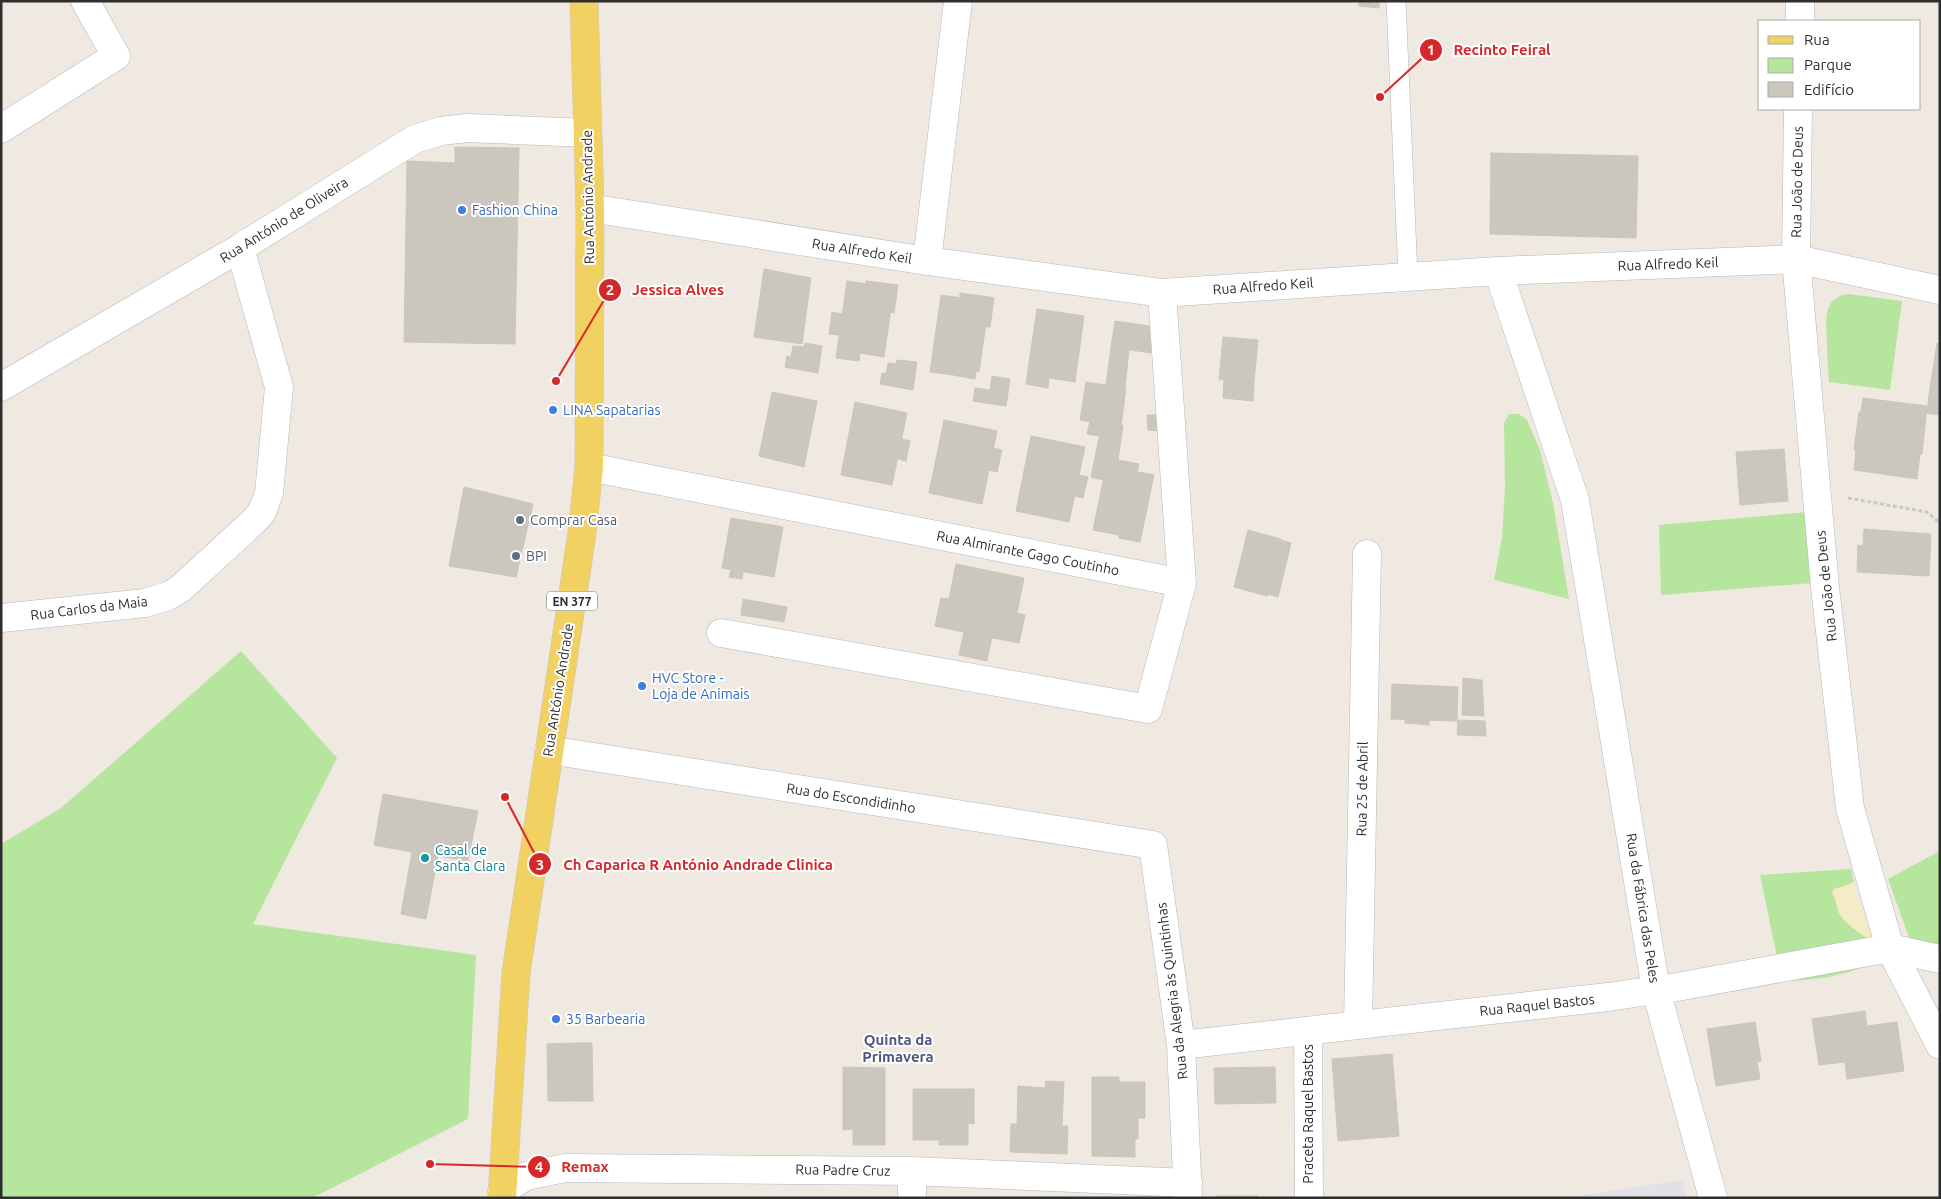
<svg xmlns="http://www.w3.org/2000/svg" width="1941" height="1199" font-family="Ubuntu,sans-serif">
	<rect width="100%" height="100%" fill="#efe9e1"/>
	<path fill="#e3e1e8" d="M1682,1180l5,18h-122z"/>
	<path fill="#b6e59e" d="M1849,294l53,7 -12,89 -61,-8c-1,-14 -2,-27 -2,-41 -1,-20 -5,-44 22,-47z
		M1509,414h10l8,6 13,30 13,53 16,96 -75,-19 8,-42 3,-50 -1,-65z
		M1808,512l5,71 -152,12 -2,-70z
		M241,651l96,107 -84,166 223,31 -8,164 -156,79h-311v-354l60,-36z
		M1940,851v107l-30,-18 -22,-61z
		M1851,869l3,13 -9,4 -11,3c2,8 2,20 7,27 8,12 25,19 36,31l-7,18c-33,12 -52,15 -88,16l-22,-106z"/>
	<path fill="#f3ecc5" d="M1854,882l3,16 20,49c-11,-12 -28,-19 -36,-31 -5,-7 -3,-16 -9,-22l2,-5 11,-3z"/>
	<path fill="#cbc7bf" stroke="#cbc5ba" d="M1359,1h20v7l-20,-2z
		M455,147l64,1 -4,196 -111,-2 3,-181 48,2z
		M1491,153l147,3 -2,82 -146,-4z
		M764,269l47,9 -9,66 -48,-7z
		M847,281l47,7 -10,69 -24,-4 -1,8 -23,-3z
		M866,281l32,4 -4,28 -3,-1 3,-24 -28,-4z
		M960,293l29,4v5l-29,-4z
		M941,295l48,7 -10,70 -25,-4 -1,7 -23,-3z
		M989,297l5,1 -4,29h-5z
		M1037,309l47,7 -9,66 -26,-4 -1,10 -22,-4z
		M832,312l10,2 -3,21 -10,-1z
		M1115,321l34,5 2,27 -40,-6z
		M1223,337l35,3 -4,42 -35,-3z
		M805,343l17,3 -4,27 -33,-6 2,-11 16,3z
		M1937,343l3,1v53l-11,-2z
		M793,346l12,1 -2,12 -12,-2z
		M1111,347l18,3 -4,37 -19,-2z
		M897,360l20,2 -4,28 -33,-6 2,-11 13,2z
		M888,363l9,1 -2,11 -9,-1z
		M954,368l22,3 -1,8 -22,-4z
		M992,376l18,3 -4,27 -33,-5 2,-13 15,2z
		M1224,380l30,2 -1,19 -30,-3z
		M1086,382l20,3 -6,38 -20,-3z
		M1106,385l20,3 -5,38 -21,-3z
		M772,392l45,9 -13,66 -45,-11z
		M1929,395l11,2v18l-13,-2z
		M1863,398l64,8 -5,48h-2l-3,25 -63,-9 2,-19 -2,-1 5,-38h2z
		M855,402l52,11 -15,72 -51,-10z
		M1147,415h11l1,16 -11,-1z
		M944,420l53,11 -15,73 -53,-11z
		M1090,421l12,2 -3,13 -12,-2z
		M1102,423l21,3 -5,34 21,4 -2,8 -31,-6 -2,9 -12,-3z
		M1031,436l54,11 -16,75 -53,-11z
		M902,439l8,2 -4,20 -8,-2z
		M993,448l9,2 -5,22 -8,-2z
		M1784,449l4,52 -48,4 -4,-53z
		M1106,466l48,9 -14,67 -21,-4v-3l-26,-5z
		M1092,472l12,3 -1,5 -12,-3z
		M1079,475l9,2 -5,21 -8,-2z
		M464,487l69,17 -17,73 -67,-11z
		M731,518l52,9 -9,50 -52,-9z
		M1864,529l67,5 -2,42 -72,-4 1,-27 5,1z
		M1248,530l33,9 -14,57 -33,-9z
		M1281,540l10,3 -13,54 -11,-3z
		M956,564l34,7 -13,64 -42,-9 6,-28 8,1z
		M731,570l12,2 -1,7 -13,-2z
		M990,571l34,7 -7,35 8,2 -6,28 -42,-8z
		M743,599l44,8 -3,15 -43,-7z
		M964,632l13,3 -4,23 -14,-3z
		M977,635l15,2 -5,24 -14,-3z
		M1463,678l19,2 2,36 -22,-1z
		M1392,684l66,3 -1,34 -66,-2z
		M1405,719l24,1v5l-24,-2z
		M1458,720l27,1 1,15 -29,-1z
		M383,794l95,17 -10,50 -30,-5 -12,63 -25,-5 11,-62 -38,-7z
		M1865,1011l2,15 30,-4 7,49 -57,8 -2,-17 -26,3 -7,-46z
		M1755,1022l6,39 -4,1 3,17 -44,7 -9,-57z
		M573,1043h19l1,58h-19z
		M573,1043l1,58h-26l-1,-57z
		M1392,1054l7,82 -61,5 -6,-82z
		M843,1067l42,1v77h-32v-16l-10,1z
		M1275,1067l1,36 -61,1 -1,-36z
		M1092,1077h27v5h26v36h-7v21h-3v18l-43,-1z
		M1046,1081l18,1 -2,44h6l-1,28 -57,-2 1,-28h6l1,-38 27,2z
		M913,1089h61v35l-6,-1v22h-29v-5h-26z
		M1216,1196h42v2h-42z"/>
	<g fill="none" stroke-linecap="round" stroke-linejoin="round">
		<g stroke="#b4b7c1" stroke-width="20">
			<path id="service" d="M1396,1l12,275"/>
		</g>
		<g stroke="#b4b7c1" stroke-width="29">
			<path id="minor" d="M1800,21v-20
				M1798,109l-2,150 29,328 25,221 40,140 50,97
				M1,129l115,-73 -31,-55
				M590,208l337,53 235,32 336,-22 298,-12 144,31
				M927,261l31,-260
				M1498,271l77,229 81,490 57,208
				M1,387l239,-139 175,-109 26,-8 26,-3 120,5
				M589,467l593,116 -20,-290
				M1,618l144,-15 23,-7 12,-7 74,-68 8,-9 7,-19 10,-106 -39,-139
				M721,633l427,76 34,-126
				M549,750l604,95 28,200 7,153
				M1358,1025l9,-471
				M1308,1031l1,167
				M1181,1045l427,-48 69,-10 213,-39 50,11
				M912,1171v27
				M502,1191l24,-15 39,-8 347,3 276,12"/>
		</g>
		<g stroke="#c9c9c9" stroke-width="29">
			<path id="primary" d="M502,1198l14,-225 66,-440 7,-66 1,-259 -6,-207"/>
		</g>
		<path stroke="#c9c9c9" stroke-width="3" stroke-dasharray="4 2.5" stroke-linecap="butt" d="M1848,498l79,14 13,11"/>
		<use href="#service" stroke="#fff" stroke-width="19"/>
		<use href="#minor" stroke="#fff" stroke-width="28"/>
		<use href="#primary" stroke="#f2d163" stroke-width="28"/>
	</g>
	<g fill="#3f7fe0" stroke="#fff" stroke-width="2">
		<circle cx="462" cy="210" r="5"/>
		<circle cx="553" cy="410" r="5"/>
		<circle cx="642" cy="686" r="5"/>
		<circle cx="556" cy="1019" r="5"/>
	</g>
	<g fill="#5c6f8a" stroke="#fff" stroke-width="2">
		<circle cx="520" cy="520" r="5"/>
		<circle cx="516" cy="556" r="5"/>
	</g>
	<circle fill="#0f9aa8" stroke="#fff" stroke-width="2" cx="425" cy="858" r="5"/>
	<g text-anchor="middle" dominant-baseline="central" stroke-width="4" stroke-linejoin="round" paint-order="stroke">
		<rect fill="#fff" stroke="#6d6d6d" stroke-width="1" x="547" y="591.5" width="50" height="19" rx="4"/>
		<g font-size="12" font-weight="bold" fill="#2e2e2e">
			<text x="572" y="601">EN 377</text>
		</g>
		<g font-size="14" fill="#2e2e2e" stroke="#fff">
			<text transform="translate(1797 182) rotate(-89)">Rua João de Deus</text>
			<text transform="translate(588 197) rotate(-91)">Rua António Andrade</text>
			<text transform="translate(284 220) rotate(-32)">Rua António de Oliveira</text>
			<text transform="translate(862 251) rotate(9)">Rua Alfredo Keil</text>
			<text transform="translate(1668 264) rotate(-2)">Rua Alfredo Keil</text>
			<text transform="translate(1263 286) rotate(-4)">Rua Alfredo Keil</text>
			<text transform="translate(1028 553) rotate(11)">Rua Almirante Gago Coutinho</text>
			<text transform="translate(1826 586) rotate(-96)">Rua João de Deus</text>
			<text transform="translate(89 608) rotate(-7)">Rua Carlos da Maia</text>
			<text transform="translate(558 690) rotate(-81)">Rua António Andrade</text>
			<text transform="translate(1362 789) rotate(-89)">Rua 25 de Abril</text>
			<text transform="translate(851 798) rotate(9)">Rua do Escondidinho</text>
			<text transform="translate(1643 908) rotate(81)">Rua da Fábrica das Peles</text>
			<text transform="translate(1172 991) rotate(-97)">Rua da Alegria às Quintinhas</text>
			<text transform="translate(1537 1005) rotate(-6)">Rua Raquel Bastos</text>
			<text transform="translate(1308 1114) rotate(-90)">Praceta Raquel Bastos</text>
			<text transform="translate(843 1170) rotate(1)">Rua Padre Cruz</text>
		</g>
		<g font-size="14" fill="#366cbe" stroke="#fff" text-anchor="start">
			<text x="472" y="210">Fashion China</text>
			<text x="563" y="410">LINA Sapatarias</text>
			<text x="652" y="678">HVC Store -<tspan x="652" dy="16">Loja de Animais</tspan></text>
			<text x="566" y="1019">35 Barbearia</text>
		</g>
		<g font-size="14" fill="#4e5e75" stroke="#fff" text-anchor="start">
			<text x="530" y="520">Comprar Casa</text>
			<text x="526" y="556">BPI</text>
		</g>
		<g font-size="14" fill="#0d838f" stroke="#fff" text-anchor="start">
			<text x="435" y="850">Casal de<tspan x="435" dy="16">Santa Clara</tspan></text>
		</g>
		<g font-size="15" font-weight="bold" fill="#4d5680" stroke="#fff">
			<text x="898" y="1039">Quinta da<tspan x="898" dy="17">Primavera</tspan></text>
		</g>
	</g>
	<path fill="none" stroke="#d62828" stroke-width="2" d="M1380 97L1431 50M556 381L610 290M505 797L540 864M430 1164L539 1167"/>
	<g fill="#d62828" stroke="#fff" stroke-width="2">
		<circle cx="1380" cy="97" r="5"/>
		<circle cx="556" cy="381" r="5"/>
		<circle cx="505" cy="797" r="5"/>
		<circle cx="430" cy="1164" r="5"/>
		<circle cx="1431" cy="50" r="12"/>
		<circle cx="610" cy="290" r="12"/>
		<circle cx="540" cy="864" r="12"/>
		<circle cx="539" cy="1167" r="12"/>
	</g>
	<g font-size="15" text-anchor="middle" font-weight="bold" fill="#fff">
		<text x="1431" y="55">1</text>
		<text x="610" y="295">2</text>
		<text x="540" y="870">3</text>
		<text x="539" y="1172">4</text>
	</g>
	<g font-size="15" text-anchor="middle" font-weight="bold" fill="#d62828" stroke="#fff" stroke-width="4" stroke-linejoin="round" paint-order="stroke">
		<text x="1502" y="55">Recinto Feiral</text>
		<text x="678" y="295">Jessica Alves</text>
		<text x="698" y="870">Ch Caparica R António Andrade Clinica</text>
		<text x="585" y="1172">Remax</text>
	</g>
	<rect width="1941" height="1199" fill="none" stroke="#2e2e2e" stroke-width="5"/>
	<rect x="1758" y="20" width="162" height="90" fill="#ffffff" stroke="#ababab"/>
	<rect x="1768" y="36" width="25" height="8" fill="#f2d163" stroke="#ababab"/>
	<text x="1804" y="45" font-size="15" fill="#2e2e2e">Rua</text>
	<rect x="1768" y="58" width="25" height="15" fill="#b6e59e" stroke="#ababab"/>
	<text x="1804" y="70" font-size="15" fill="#2e2e2e">Parque</text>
	<rect x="1768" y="82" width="25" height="15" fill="#cbc7bf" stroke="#ababab"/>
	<text x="1804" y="95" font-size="15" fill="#2e2e2e">Edifício</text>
</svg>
